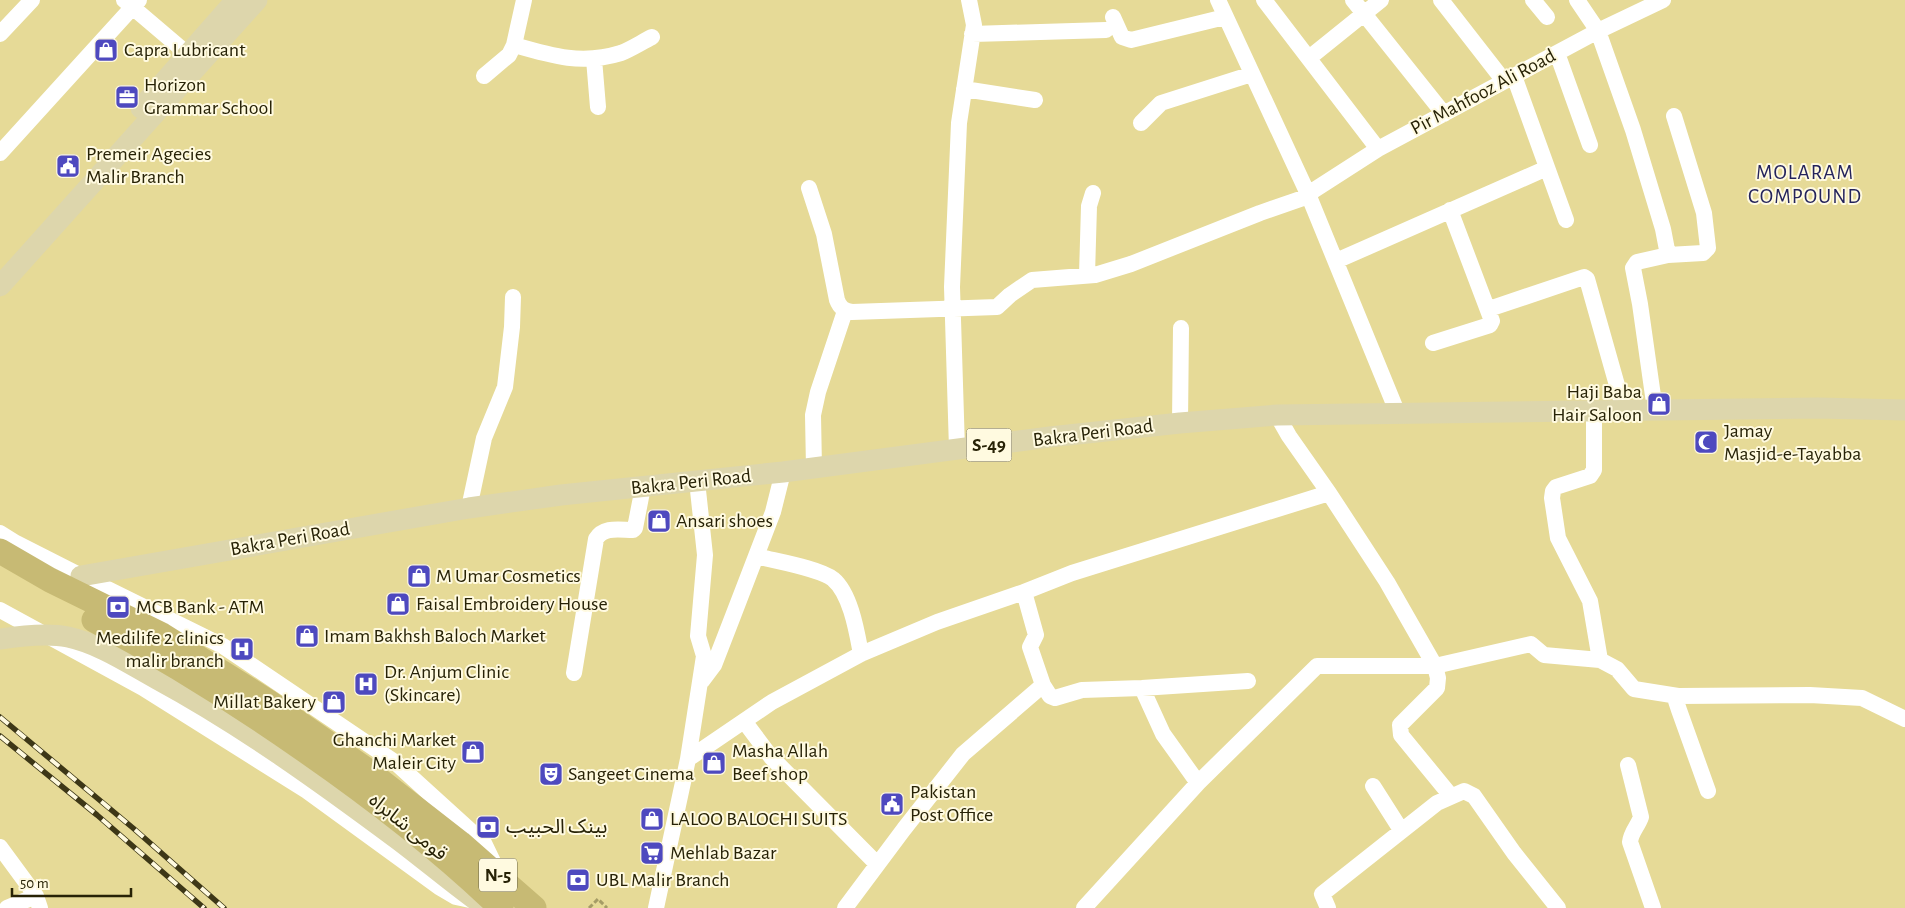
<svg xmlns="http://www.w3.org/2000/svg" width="1905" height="908" font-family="'Alegreya Sans','Noto Sans Arabic',sans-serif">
	<rect width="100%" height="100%" fill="#e6da97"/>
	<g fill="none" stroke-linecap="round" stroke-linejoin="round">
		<path stroke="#a59c66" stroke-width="3" stroke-dasharray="5 2.5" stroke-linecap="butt" d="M589,908l9,-9 9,9"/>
		<path stroke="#fff" stroke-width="16" d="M124,0l73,62
			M1218,0l90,194 90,220
			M1264,0l114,149
			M1353,0l91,114
			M1441,0l63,81
			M1533,0l14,17
			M1577,0l21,31 35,99 30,99 5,26
			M1113,17l9,20 9,3 94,-23
			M0,34l32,-34
			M972,34l134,-4
			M514,45c38,11 68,20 107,8 10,-4 21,-11 31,-16
			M1557,53l33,92
			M1309,58l72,-58
			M594,59l4,48
			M484,76l25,-21 5,-10 10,-45
			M1514,76l52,144
			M964,89l71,11
			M1141,123l20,-20 91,-29
			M0,153l139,-153
			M809,188l15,46 13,66c3,8 7,11 15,12l145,-5 13,-12 22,-15 63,-5 36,-11 129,-51 49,-17
			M1308,194l70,-45 220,-118 65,-31
			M1336,261l211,-93
			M1087,275l2,-69 4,-13
			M1489,309l95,-32 3,2 37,131
			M1433,343l57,-18 2,-4 -42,-111
			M1655,410l-15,-106 -7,-36 4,-6 31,-7 35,-2 5,-5 -4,-35 -30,-97
			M1594,412v58l-4,6 -34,11 -3,4 -1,7 6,40 32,63 10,59
			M1277,415l12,21 40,57 58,89 48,84 3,12 -1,10 -37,37 1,10 50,61
			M1180,423l1,-95
			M957,449l-5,-162 7,-164 15,-98 -5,-25
			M814,468l-1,-53 5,-23 27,-81
			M469,508l15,-70 21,-51 7,-60 1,-30
			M0,533l16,10 65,33 142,70 173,117 88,80 13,27
			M756,556c19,5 63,12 77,23 18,15 24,54 28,75
			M1024,592l48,-19 257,-80
			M0,610l143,78 164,103 132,96 17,10 14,3
			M574,673l22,-134c8,-13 24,-9 37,-9l2,-2 8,-41
			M702,681l12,-16 19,-49 40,-104 10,-40
			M1043,685l7,11 5,2 27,-8 60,-2 106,-7
			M1142,688l21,46 35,49
			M744,721l27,36 106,107
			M688,759l16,-103 -6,-20 7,-81 -8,-74
			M1628,765l13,52c-3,9 -10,15 -11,25l23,66
			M1373,786l28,44
			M1708,791l-29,-81 -3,-9 2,-5 132,-1 52,3 43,21
			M0,847l36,49 4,12
			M7,908l29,-12
			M656,908l32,-149 84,-57 89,-48 76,-32 87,-30 12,43 -6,12 13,38 -80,69 -59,75 -59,79
			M1084,908l114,-125 119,-117h118l96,-22 13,11 56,5 17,9 17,20 44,7
			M1328,908l-6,-14 115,-91 27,-12 10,5 40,57 44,55"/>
		<path stroke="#ddd6ac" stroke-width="21" d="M141,108l95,-108
			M0,286l257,-286
			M81,576l388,-68 92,-13 222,-23 267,-35 130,-14 97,-8 541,-7 87,2
			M0,639c20,-3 48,-6 68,-2 32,7 60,26 89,42 85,46 165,104 243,162 29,22 57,46 87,67"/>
		<path stroke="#c7ba74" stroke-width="25" d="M0,551l50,29 112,55 105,66 98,68 95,74 74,65
			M94,620c71,38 140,81 206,127 71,49 139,101 201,161"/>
		<g stroke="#3d3717" stroke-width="5.5">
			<path id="rail" d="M0,717l133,111 91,80
				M0,736l97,79 107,93"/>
		</g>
		<use href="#rail" stroke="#fffae0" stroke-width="4" stroke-dasharray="11" stroke-linecap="butt"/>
	</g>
	<defs>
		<g id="shop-square" transform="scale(1.25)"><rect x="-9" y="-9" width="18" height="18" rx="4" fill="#4e49bf" stroke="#fffae0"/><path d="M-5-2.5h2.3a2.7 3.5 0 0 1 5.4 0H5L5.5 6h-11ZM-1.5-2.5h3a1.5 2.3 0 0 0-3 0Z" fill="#fff"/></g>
		<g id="office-square" transform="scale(1.25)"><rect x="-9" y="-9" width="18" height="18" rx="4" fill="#4e49bf" stroke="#fffae0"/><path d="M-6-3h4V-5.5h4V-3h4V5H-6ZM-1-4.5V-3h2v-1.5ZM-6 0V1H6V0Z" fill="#fff"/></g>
		<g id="civic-square" transform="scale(1.25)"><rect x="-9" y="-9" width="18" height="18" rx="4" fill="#4e49bf" stroke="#fffae0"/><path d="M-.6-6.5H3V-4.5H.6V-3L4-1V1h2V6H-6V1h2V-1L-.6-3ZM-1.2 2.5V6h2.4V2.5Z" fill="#fff"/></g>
		<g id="mosque-square" transform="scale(1.25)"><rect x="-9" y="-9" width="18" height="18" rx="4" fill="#4e49bf" stroke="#fffae0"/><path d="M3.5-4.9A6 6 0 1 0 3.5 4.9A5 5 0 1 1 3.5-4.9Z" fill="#fff"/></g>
		<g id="bank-square" transform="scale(1.25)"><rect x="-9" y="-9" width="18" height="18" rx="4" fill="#4e49bf" stroke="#fffae0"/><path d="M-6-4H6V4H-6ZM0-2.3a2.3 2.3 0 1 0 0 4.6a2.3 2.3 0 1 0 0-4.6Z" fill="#fff"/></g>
		<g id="hospital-square" transform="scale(1.25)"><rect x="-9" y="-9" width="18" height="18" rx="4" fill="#4e49bf" stroke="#fffae0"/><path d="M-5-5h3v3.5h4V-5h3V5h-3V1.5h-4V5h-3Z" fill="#fff"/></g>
		<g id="theatre-square" transform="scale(1.25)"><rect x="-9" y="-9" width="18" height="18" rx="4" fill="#4e49bf" stroke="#fffae0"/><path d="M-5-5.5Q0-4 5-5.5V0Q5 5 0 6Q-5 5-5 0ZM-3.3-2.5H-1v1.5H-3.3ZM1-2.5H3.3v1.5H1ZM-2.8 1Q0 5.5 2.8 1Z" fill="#fff"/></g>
		<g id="supermarket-square" transform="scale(1.25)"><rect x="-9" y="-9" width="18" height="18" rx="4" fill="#4e49bf" stroke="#fffae0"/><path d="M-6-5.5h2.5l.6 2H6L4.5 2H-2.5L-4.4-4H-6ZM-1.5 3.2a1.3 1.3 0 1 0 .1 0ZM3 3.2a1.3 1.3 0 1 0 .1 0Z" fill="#fff"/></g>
	</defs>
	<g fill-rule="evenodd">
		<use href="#shop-square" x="106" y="50"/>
		<use href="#office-square" x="127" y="97"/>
		<use href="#civic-square" x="68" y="166"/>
		<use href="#shop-square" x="1659" y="404"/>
		<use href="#mosque-square" x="1706" y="442"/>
		<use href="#shop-square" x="659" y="521"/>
		<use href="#shop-square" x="419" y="576"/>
		<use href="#shop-square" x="398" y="604"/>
		<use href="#bank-square" x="118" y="607"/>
		<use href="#shop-square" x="307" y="636"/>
		<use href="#hospital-square" x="242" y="649"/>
		<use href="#hospital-square" x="366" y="684"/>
		<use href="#shop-square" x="334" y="702"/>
		<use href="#shop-square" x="473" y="752"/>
		<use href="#shop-square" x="714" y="763"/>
		<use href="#theatre-square" x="551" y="774"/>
		<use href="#civic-square" x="892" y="804"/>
		<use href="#shop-square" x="652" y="819"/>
		<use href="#bank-square" x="488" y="827"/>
		<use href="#supermarket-square" x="652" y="853"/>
		<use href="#bank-square" x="578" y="880"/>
	</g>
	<g text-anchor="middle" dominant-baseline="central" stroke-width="4" stroke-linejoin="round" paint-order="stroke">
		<g fill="#fffae0" stroke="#686347" stroke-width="1">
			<rect x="966.5" y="428.5" width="45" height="33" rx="4"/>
			<rect x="479" y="858.5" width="38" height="33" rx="4"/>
		</g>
		<g font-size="19" font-weight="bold" fill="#272206">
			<text x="989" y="445">S-49</text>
			<text x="498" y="875">N-5</text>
		</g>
		<g font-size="20" fill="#272206" stroke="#fffae0" text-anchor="start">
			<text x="124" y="50">Capra Lubricant</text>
			<text x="144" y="85">Horizon<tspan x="144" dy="23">Grammar School</tspan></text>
			<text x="86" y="154">Premeir Agecies<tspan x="86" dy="23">Malir Branch</tspan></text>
			<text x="1642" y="392" text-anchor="end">Haji Baba<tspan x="1642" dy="23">Hair Saloon</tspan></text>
			<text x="1724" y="431">Jamay<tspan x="1724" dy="23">Masjid-e-Tayabba</tspan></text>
			<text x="676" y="521">Ansari shoes</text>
			<text x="436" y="576">M Umar Cosmetics</text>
			<text x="416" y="604">Faisal Embroidery House</text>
			<text x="136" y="607">MCB Bank - ATM</text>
			<text x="324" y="636">Imam Bakhsh Baloch Market</text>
			<text x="224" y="638" text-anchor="end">Medilife 2 clinics<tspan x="224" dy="23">malir branch</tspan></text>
			<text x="384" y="672">Dr. Anjum Clinic<tspan x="384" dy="23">(Skincare)</tspan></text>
			<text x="316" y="702" text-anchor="end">Millat Bakery</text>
			<text x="456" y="740" text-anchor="end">Ghanchi Market<tspan x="456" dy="23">Maleir City</tspan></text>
			<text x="732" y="751">Masha Allah<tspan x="732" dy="23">Beef shop</tspan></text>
			<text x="568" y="774">Sangeet Cinema</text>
			<text x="910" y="792">Pakistan<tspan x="910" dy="23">Post Office</tspan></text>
			<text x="670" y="819">LALOO BALOCHI SUITS</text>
			<text x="506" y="827">بينک الحبيب</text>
			<text x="670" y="853">Mehlab Bazar</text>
			<text x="596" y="880">UBL Malir Branch</text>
		</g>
		<g font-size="20" fill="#272206" stroke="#fffae0">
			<text transform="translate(1483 92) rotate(-28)">Pir Mahfooz Ali Road</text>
			<text transform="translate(1093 433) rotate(-7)">Bakra Peri Road</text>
			<text transform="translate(691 482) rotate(-6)">Bakra Peri Road</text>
			<text transform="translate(290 539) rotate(-10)">Bakra Peri Road</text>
			<text transform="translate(408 827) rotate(39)">قومی شاہراہ</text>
		</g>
		<g font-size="21" letter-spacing="1" fill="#24235c" stroke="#fffae0">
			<text x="1805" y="172">MOLARAM<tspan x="1805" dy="24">COMPOUND</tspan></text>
		</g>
	</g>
	<path d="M12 888v8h119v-8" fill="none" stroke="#272206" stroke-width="2.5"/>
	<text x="20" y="888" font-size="15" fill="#272206" stroke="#fffae0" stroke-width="4" paint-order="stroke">50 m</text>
</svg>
